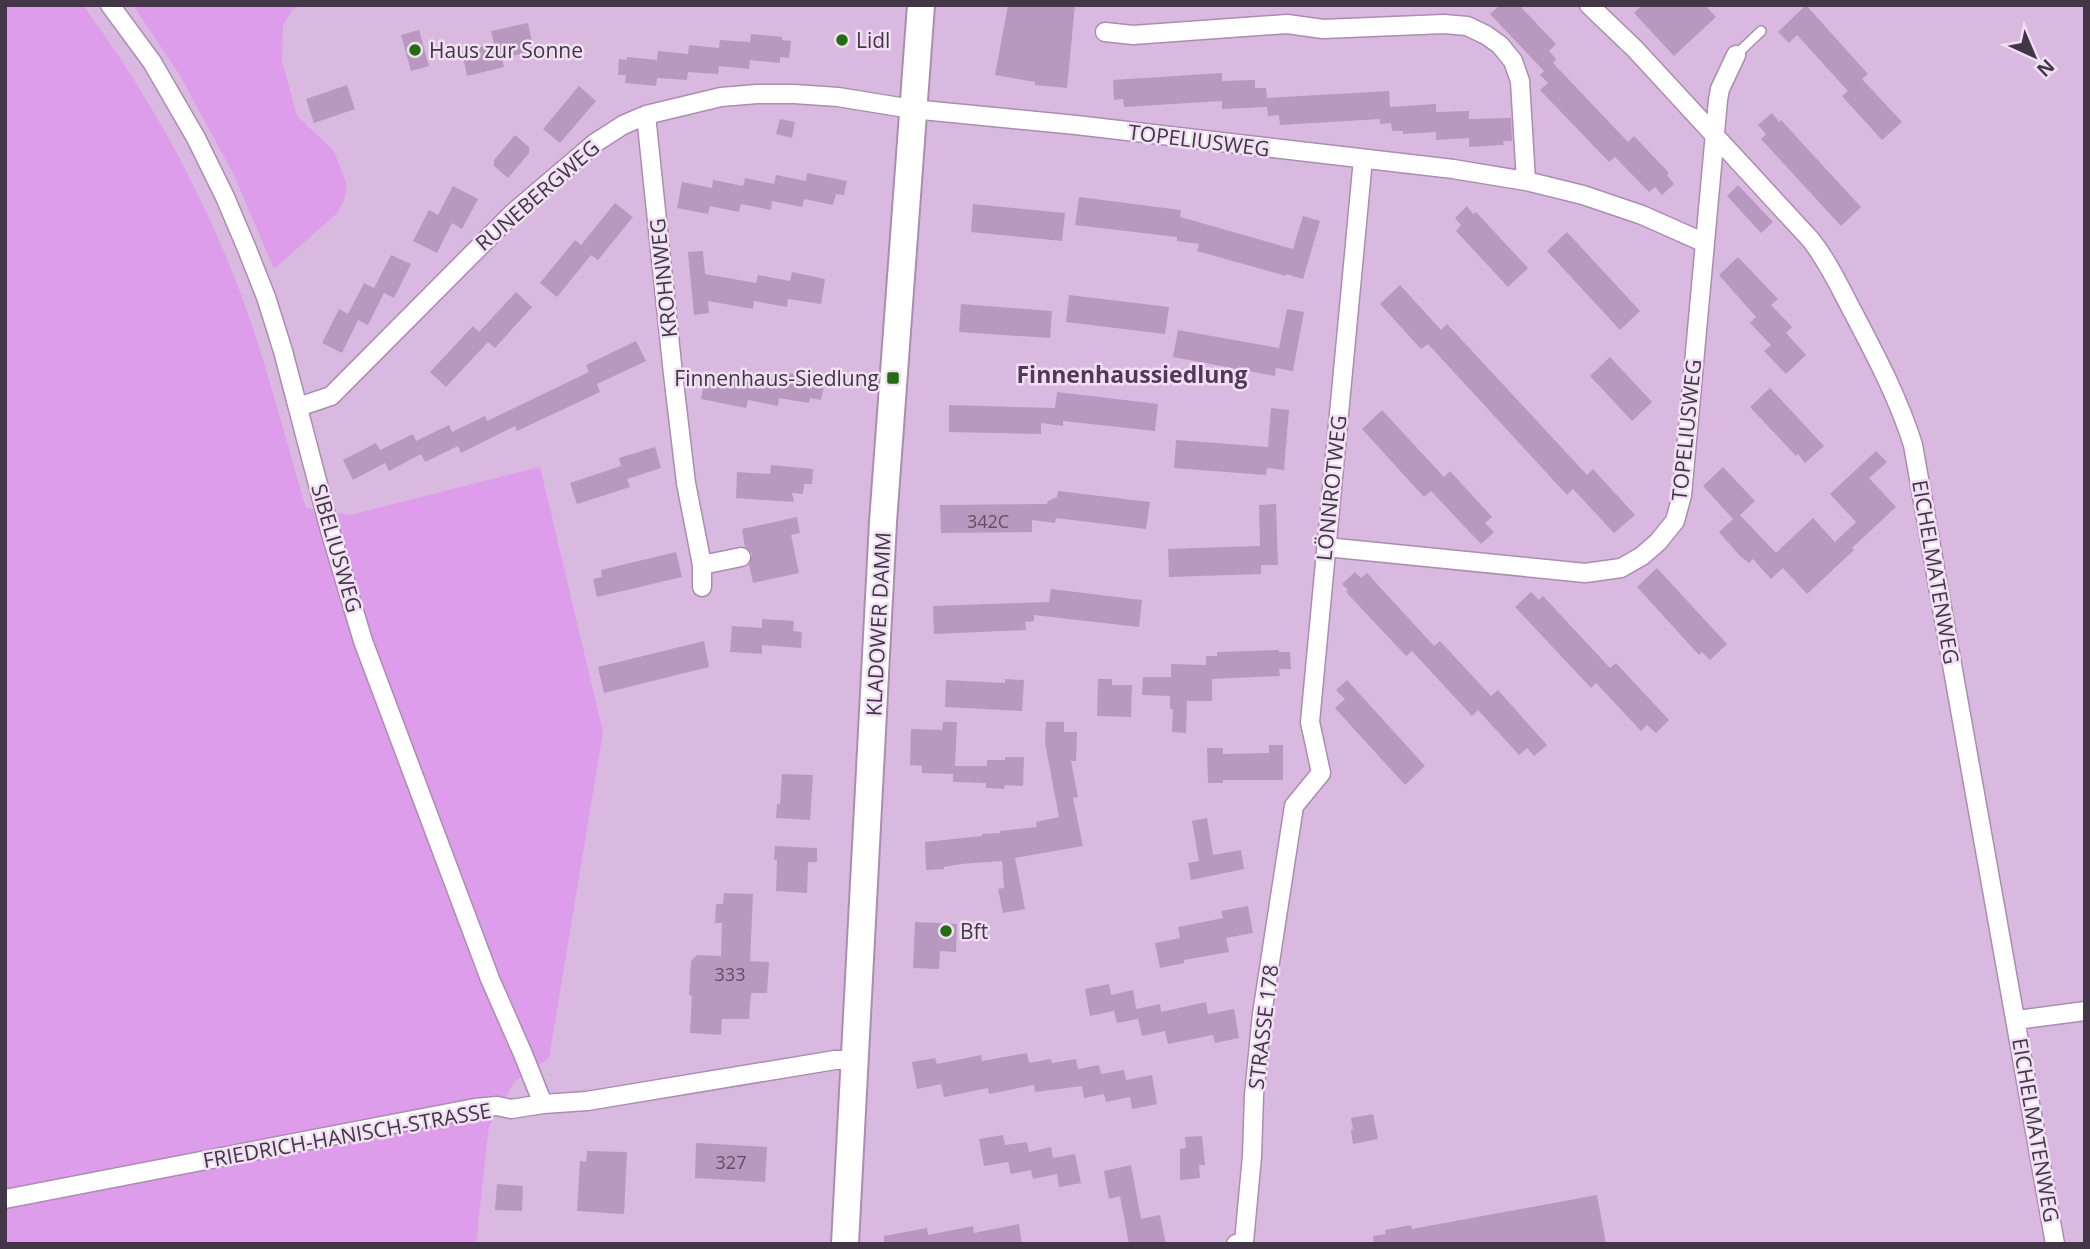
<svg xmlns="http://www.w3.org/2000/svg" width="2090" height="1249" font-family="'Open Sans',sans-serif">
	<rect width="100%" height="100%" fill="#dab9e0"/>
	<path fill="#dd9dea" d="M5,5h78c63,86 116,180 154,279 28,73 47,150 69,224l44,7 190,-48 63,265 -54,326 -34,23 -26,45 -13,118h-471z
		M133,5h171l-11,4 -10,16 -1,36 15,55 37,35 13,34 -3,16 -8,13 -62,55 -40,-94 -55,-101z"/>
	<path fill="#b898be" d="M1008,5h67l-8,83 -32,-3v-3l-40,-7z
		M1500,5h19l37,39 -7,7 7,8 -3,4 75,79 6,-6 35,37 -2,2 7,9 -12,11 -7,-8 -6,5 -34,-35 -6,5 -69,-72 8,-7 -8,-8 4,-4 -54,-57z
		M1642,5h63l11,12 -42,39 -40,-43z
		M1806,5l62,69 -6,5 40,43 -20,18 -40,-44 6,-5 -51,-56 -8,8 -11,-11z
		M528,23l6,28 -32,7 2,9 -37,9 -5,-25 32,-7 -3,-13z
		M419,30l10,36 -18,5 -10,-36z
		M751,34l31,3v3l9,1 -2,17 -9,-1v6l-30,-3 -1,9 -30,-3 -1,8 -30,-2 -1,8 -30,-2 -1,8 -31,-3 1,-8h-8l1,-16 8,1v-3l30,3 1,-9 30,3 1,-9 30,3 1,-8 30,2z
		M1222,73v8l33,-1v8h11l1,10 122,-7 1,16 46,-3v8l33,-1v8l42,-1 1,23h-9l1,4 -35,2v-9l-33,2v-8l-33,2v-3h-11l-1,-8 -11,1v-5l-100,6 -1,-10 -11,1 -1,-9 -45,2v-8l-98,6 -1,-8 -9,1 -1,-20z
		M347,85l8,24 -41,14 -8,-24z
		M579,86l17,15 -36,42 -17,-14z
		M1772,113l7,9 2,-2 80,87 -20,19 -80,-87 5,-5 -8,-9z
		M780,119l15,3 -3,16 -16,-4z
		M515,135l14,12v6l-21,25 -14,-12v-6z
		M807,173l40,8 -3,14 -8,-1 -3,11 -29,-6 -2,8 -30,-6 -1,9 -30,-6 -2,8 -29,-6 -2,8 -31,-6 5,-26 30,6 1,-8 30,6 2,-8 29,6 2,-9 30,6z
		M1738,185l35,37 -12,11 -34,-37z
		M453,186l25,13 -16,30 -10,-6 -15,30 -24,-12 16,-31 9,5z
		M1079,197l102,13 -1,7 113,32 10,-33 17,5 -17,58 -17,-5v2l-89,-25 2,-7 -22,-3v-4l-102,-12z
		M615,203l18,14 -35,43 -7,-5 -34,42 -17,-14 35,-43 6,5z
		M973,204l92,9 -3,28 -91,-9z
		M1467,206l6,8 3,-2 52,56 -20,19 -52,-56 5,-6 -6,-7z
		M1567,232l73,79 -20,19 -73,-79z
		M703,251l2,23 51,9 2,-8 32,6 2,-9 33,7 -4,25 -33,-5 -1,8 -33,-6 -1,8 -45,-8 1,12 -15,2 -6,-63z
		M391,255l20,9 -17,34 -10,-5 -16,32 -10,-5 -16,33 -20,-10 17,-34 9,5 16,-31 10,5z
		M1738,257l40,42 -7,6 21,22 -6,6 20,22 -20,19 -22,-23 7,-6 -21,-22 6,-6 -37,-42z
		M1400,285l41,45 6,-6 140,151 6,-6 42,46 -21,18 -41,-44 -6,6 -139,-151 -7,5 -41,-45z
		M516,292l16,15 -37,41 -7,-6 -42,45 -16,-15 43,-46 6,6z
		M1069,295l100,12 -4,27 -99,-12z
		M961,304l91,7 -2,27 -91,-6z
		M1287,309l17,3 -11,59 -17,-3 -1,8 -102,-19 5,-27 101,18z
		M636,341l10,20 -49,23 3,8 -83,39 -2,-5 -54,27 -3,-7 -33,16 -4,-8 -32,17 -4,-8 -32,17 -10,-20 33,-17 4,7 33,-16 3,7 33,-16 3,7 33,-16 2,5 102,-49 -3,-7z
		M1610,357l42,45 -20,19 -42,-45z
		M783,372l42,8 -4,20 -11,-2 -1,5 -30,-5 -1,8 -30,-6 -2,8 -45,-9 5,-26 44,9 2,-8 29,6z
		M1770,388l54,58 -19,17 -7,-9 -2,2 -46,-49z
		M1057,392l101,12 -3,27 -92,-10v5l-22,-3v11l-92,-2v-27l106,3z
		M1271,408l18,2 -5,60 -17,-2 -1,7 -92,-7 2,-28 92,7z
		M1382,410l62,67 6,-6 42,46 -7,6 9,9 -13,12 -50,-53 -7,6 -62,-68z
		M655,447l6,21 -34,11 3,8 -53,17 -7,-21 51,-17 -2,-8z
		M1876,451l11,11 -18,16 27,29 -44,41 2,2 -47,44 -24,-26 -12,11 -18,-20 -4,4 -9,-7 -21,-24 14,-13 -30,-33 20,-19 32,34 -15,14 36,38 37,-35 22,24 21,-20 -26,-28z
		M771,465l42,4 -1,15h-8l-1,10 -11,-1 2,9 -58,-4 1,-26 33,2z
		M1058,491l92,11 -4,27 -90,-11 -1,5 -23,-3v12l-91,1 -1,-28 107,-1 1,-3 9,-4z
		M1276,504l2,61h-17v9l-92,3 -1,-28 92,-3 -1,-41z
		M797,517l3,16 -9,2 8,38 -46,10 -4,-18 3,-11 -7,-7 -3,-18z
		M676,552l6,25 -85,20 -4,-18 9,-2 -1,-7z
		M1657,568l70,76 -17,16 -8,-8 -3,3 -62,-68z
		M1355,572l6,6 6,-5 67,73 6,-5 51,55 7,-6 49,55 -13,11 -7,-8 -8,7 -41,-45 -6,6 -60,-65 -6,5 -60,-64 2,-2 -6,-6z
		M1051,589l91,11 -3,27 -105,-12v6l-9,1 1,8 -92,4 -1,-28 116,-4z
		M1531,592l8,8 4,-4 67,72 6,-5 53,57 -13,13 -9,-8 -6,6 -45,-48 -5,5 -76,-81z
		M762,619l32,2 -1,10 9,1 -1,16 -39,-3v9l-32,-2 2,-26 30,2z
		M704,641l5,26 -105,26 -6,-26z
		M1279,650v2h11l1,17h-12l1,7 -68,3v22h-25l-1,32 -14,-1 1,-23h-3v-13l-28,-1 1,-18h28v-13l35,1v-9h11v-4z
		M1005,679l19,1 -2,31 -77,-4 1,-27 59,3z
		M1098,679h14v6h20l-1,32 -34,-1z
		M1347,680l78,86 -20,19 -70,-77 10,-9 -9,-9z
		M943,722h14l-2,44h32v-6h18v-3h19l-1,29 -18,-1 -1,4 -18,-1v-5l-33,-1v-8l-31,-1v-7l-12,-1 1,-36 31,1z
		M1046,722h18v10h13l-1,29h-5l7,36 -5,1 10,48 -68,12 10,51 -22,4 -5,-24 6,-1 -2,-27 -41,3 -17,3v2l-18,1 -1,-28 57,-6v-2l18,-1v-2l37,-4 -1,-5 23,-5 -14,-74z
		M1269,745h14v35h-60v3h-15l-1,-35h16v6l46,-1z
		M782,774l31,1 -3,45 -34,-2 1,-14h3z
		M1207,818l6,37 28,-5 3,19 -53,11 -3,-17 11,-2 -7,-40z
		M775,846l42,2v14h-9l-1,31 -31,-2 1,-31h-3z
		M724,893l29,1 -3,67 19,1 -2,31h-16l-2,26h-27l-1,16 -31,-2 2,-37 -3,-1 2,-34 6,-6 24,1 1,-33h-7l1,-19h7z
		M1248,906l5,27 -27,5 3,14 -45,8v3l-24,5 -5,-25 25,-5 -2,-11 45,-9 -2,-7z
		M915,922l42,2 -1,28 -16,-1 -1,18 -26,-1z
		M1109,984l2,11 22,-5 3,19 24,-5 1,8 45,-10 2,12 26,-5 5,29 -24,5 -2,-8 -45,9 -3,-13 -23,5 -4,-17 -21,4 -3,-12 -24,5 -5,-27z
		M1027,1053l2,10 22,-4 1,4 24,-4 2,10 21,-4 2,9 23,-4 2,10 26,-5 5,29 -25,5 -2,-12 -24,5 -2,-8 -20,4 -2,-12 -47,6 -1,-7 -45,9 -1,-6 -44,9 -3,-13 -24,5 -5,-27 23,-4 2,6 44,-9 1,6z
		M1373,1114l5,25 -25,5 -2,-14 2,-1 -2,-11z
		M1003,1135l2,10 22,-3 2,10 22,-5 2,11 22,-4 6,29 -22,4 -2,-13 -24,5 -2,-9 -20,4 -3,-12 -24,4 -5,-27z
		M1202,1136l3,29h-6l1,13 -20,2v-31l6,-1 -1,-11z
		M696,1143l71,4 -2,35 -70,-4z
		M587,1151l40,1 -3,62 -47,-3 3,-50 6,1z
		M1131,1165l10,54 19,-4 6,29h-37l-9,-48 -11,3 -5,-28z
		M497,1184l26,2 -1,25 -27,-1z
		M1597,1195l9,49h-232l-1,-8 13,-2 -1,-4 26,-5 1,4z
		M1019,1224l3,20h-138v-8l43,-8 1,7 45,-9 1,7z"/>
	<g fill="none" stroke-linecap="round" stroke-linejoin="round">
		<g stroke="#ac8cb2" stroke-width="12">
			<path id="service" d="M1736,55l25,-24"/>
		</g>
		<g stroke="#ac8cb2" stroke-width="21">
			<path id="minor" d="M110,5l42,57 44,76 29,59 22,52 19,48 17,54 48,183 32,107 127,338 33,75 20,50
				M1589,5l46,44 176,191c18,23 30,50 44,76 22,42 44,84 58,129l142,799
				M1105,32l28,3 154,-11 36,5 121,-5 23,2 19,9 14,10 13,16 7,20 6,100
				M646,115l27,259 13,109 16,82v22
				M298,407l33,-11 181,-182 83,-71 28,-18 23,-10 75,-18 36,-3h37l44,3 74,12 164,16 377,44 73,12 57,14 59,20 63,28
				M1326,547l259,26 36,-5 21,-12 16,-14 17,-21 7,-26 36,-395 2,-11 16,-34
				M702,565l39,-8
				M2017,1020l68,-9
				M5,1199l470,-91 22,-2 14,3 32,-5 44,-3 248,-41h21
				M1236,1244l8,-2 8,-86 2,-61 8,-81 32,-208 27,-33 -11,-51 53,-563"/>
		</g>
		<g stroke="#ac8cb2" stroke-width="30">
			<path id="secondary" d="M845,1244l38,-722 38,-517"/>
		</g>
		<use href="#service" stroke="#fff" stroke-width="9"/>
		<use href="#minor" stroke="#fff" stroke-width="18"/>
		<use href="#secondary" stroke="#fff" stroke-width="26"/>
	</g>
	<g fill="#216d0f" stroke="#f1e0f4" stroke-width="2.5">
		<circle cx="842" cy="40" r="7"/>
		<circle cx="415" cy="50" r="7"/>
		<rect x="886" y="371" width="14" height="14" rx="3.5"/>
		<circle cx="946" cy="931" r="7"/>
	</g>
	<g text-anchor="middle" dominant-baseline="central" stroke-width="5" stroke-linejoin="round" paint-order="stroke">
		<g font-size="18" fill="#604e64">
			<text x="988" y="521">342C</text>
			<text x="730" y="974">333</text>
			<text x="731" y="1162">327</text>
		</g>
		<g font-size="21" fill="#433646" stroke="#f1e0f4" text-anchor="start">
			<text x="856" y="40">Lidl</text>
			<text x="429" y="50">Haus zur Sonne</text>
			<text x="879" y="378" text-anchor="end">Finnenhaus-Siedlung</text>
			<text x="960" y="931">Bft</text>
		</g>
		<g font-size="21" fill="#433646" stroke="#f1e0f4">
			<text transform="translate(1199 140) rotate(7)">TOPELIUSWEG</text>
			<text transform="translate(537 195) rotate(-41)">RUNEBERGWEG</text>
			<text transform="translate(663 278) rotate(-96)">KROHNWEG</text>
			<text transform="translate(1686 430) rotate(-84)">TOPELIUSWEG</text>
			<text transform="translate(1331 488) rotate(-84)">LÖNNROTWEG</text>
			<text transform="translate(337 548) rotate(74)">SIBELIUSWEG</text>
			<text transform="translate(1936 572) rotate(80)">EICHELMATENWEG</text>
			<text transform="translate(878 624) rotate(-87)">KLADOWER DAMM</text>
			<text transform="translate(1263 1027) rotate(-83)">STRASSE 178</text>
			<text transform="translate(2036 1130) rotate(80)">EICHELMATENWEG</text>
			<text transform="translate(347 1135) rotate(-10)">FRIEDRICH-HANISCH-STRASSE</text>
		</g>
		<g font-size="23" font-weight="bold" fill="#533859" stroke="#f1e0f4">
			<text x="1132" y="374">Finnenhaussiedlung</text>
		</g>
	</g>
	<rect width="2090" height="1249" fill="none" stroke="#433646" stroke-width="14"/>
	<g transform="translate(2034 56) rotate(136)" stroke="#f1e0f4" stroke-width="5" paint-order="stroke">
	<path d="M0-5L12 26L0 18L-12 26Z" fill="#433646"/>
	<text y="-10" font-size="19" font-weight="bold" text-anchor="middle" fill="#433646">N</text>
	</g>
</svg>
